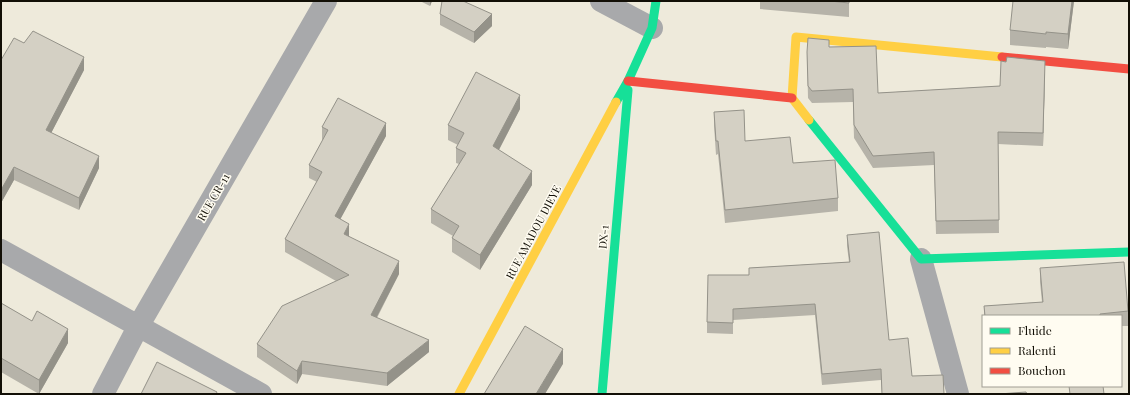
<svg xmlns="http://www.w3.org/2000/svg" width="1130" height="395" font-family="'Playfair Display',serif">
	<rect width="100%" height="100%" fill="#eeeadb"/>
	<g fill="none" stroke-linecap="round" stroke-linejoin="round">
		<path stroke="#a8a9ab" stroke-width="22" d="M601,1l51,27
			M1,250l260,144
			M921,259l37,135
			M103,394l36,-69 187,-324"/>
		<path stroke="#16e098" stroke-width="9" d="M616,102l12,-21 24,-53 4,-27
			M809,120l112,139 208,-7
			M602,394l26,-304"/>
		<path stroke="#ffcf43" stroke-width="9" d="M809,120l-17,-22 4,-61 206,20
			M459,394l157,-292"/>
		<path stroke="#f24e42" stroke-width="9" d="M1002,57l127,12
			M628,81l164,17"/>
	</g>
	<path fill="#b6b3a9" d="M420,1h12l-2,5z
		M760,1h89v16l-89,-8z
		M1074,1l-6,48 -22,-2v1l-36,-3v-15z
		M440,14l52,12 -18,17 -34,-18z
		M24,43l60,27 -33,63 48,35 -20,42 -65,-30 -13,23v-143z
		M829,47l49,46 122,-7 45,-12 -2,72 -45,-2 1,89 -63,1 -2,-69 -61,3 -19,-30 -1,-36 -41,1 -4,-5 -1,-46z
		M520,109l-21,41 33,35 -52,85 -28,-18v-14l1,-2 -22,-13v-14l28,-45 -3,-1v-15l2,-3 -10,-5v-15z
		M714,112l31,29 48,22 45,35v13l-113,12 -7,-69 -2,1 -2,-30z
		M322,127l64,9 -46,83 9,17 50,38 -22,44 52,34 -42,34 -85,-12 -5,10 -40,-27v-13l79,-63 -51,-29v-13l32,-57 -8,-4v-13l14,-25h-1z
		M847,235l42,105 23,36 32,18h-62l-1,-14 -59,5 -7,-70 -82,5v14l-26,-1v-11l42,-47v-7l100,-6 -2,-16z
		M1040,268l88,43v15h-7v-10h-137v-10l58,-4 -2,-20z
		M1,303l67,40 -29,51 -38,-22z"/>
	<path fill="#949289" d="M430,1h2l-2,5z
		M1072,1h2l-6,48v-15z
		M492,14v12l-18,17v-11z
		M84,57v13l-38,73v-13z
		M1045,61v13l-2,72v-13z
		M520,95v14l-27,52v-15z
		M386,123v13l-51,93v-13z
		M99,156v12l-20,42v-12z
		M14,167v13l-13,23v-13z
		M532,171v14l-52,85v-15z
		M349,224v13l-5,-3z
		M399,261v13l-28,54v-13z
		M68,329v14l-29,51v-14z
		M429,340v12l-42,34v-13z
		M563,349v15l-18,30h-9z
		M302,361v13l-5,10v-13z"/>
	<path fill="#d4d0c4" stroke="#949289" d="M442,1h21l29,13 -18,18 -34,-18z
		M830,1h19v2z
		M1013,1h59l-4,33 -22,-2v2l-36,-4z
		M33,31l51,26 -38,73 53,26 -20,42 -65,-31 -13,23v-130l13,-22 10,5z
		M808,38l21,2v7l47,-1 2,47 122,-7 1,-25 5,1 1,-5 38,4 -2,72 -45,-1 1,88 -63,1 -2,-69 -61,4 -19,-31 -1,-36 -41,2 -4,-5 -1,-34z
		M476,72l44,23 -27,51 39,25 -52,84 -28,-17 7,-12 -28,-17 35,-56 -10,-5 8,-15 -16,-8z
		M338,98l48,25 -51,93 14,8 -5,10 55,27 -28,54 58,25 -42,33 -85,-12 -5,10 -40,-27 25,-38 67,-31 -64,-36 37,-67 -13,-7 19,-35 -6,-3z
		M744,110l1,31 45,-4 3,26 42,-3 3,38 -113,12 -7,-69h-2l-2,-29z
		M879,232l10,108 19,-2 4,38 31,-1 1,19h-62l-1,-25 -59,5 -7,-70 -82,5v14l-26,-1 1,-47h41v-7l101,-6 -3,-27z
		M1124,262l4,49 -28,3v2h-115l-1,-10 59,-4 -3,-34z
		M1,303l31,18 5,-10 31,18 -29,51 -38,-22z
		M525,326l38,23 -27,45h-52z
		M157,362l60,30 -1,2h-75z
		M1069,386h34l1,8h-34z
		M1026,392l1,2h-28z"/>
	<g text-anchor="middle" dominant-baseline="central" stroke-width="3" stroke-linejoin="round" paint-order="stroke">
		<g font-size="11" fill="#120f06" stroke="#fffcf1">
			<text transform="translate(213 197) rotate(-60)">RUE CR-11</text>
			<text transform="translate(533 232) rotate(-62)">RUE AMADOU DIEYE</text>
			<text transform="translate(603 237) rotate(-85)">DX-1</text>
		</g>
	</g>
	<rect width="1130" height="395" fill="none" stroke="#120f06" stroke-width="4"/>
	<rect x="982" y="315" width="140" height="72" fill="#fffcf1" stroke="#a09d93"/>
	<rect x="990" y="328" width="20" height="6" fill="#16e098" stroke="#a09d93"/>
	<text x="1018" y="335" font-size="12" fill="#120f06">Fluide</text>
	<rect x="990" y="348" width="20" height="6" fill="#ffcf43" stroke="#a09d93"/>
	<text x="1018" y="355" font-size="12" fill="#120f06">Ralenti</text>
	<rect x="990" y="368" width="20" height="6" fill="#f24e42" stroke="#a09d93"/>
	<text x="1018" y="375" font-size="12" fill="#120f06">Bouchon</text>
</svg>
